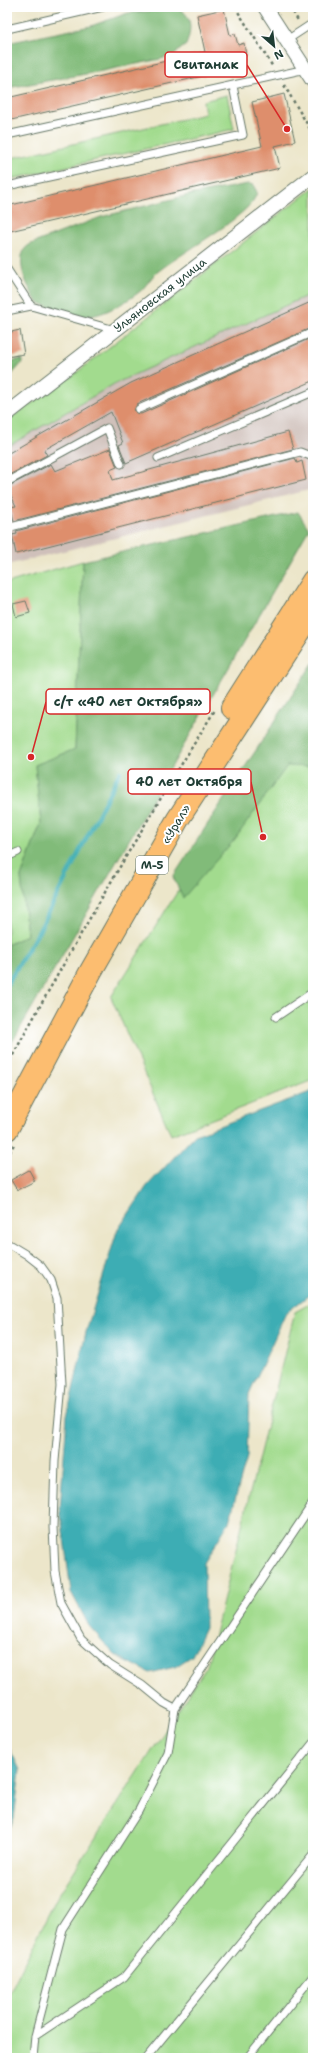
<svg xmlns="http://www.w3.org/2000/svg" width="320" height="2065" font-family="'Shantell Sans',sans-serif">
	<rect width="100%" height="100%" fill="#fff"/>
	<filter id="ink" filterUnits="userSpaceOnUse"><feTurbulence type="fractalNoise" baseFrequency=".025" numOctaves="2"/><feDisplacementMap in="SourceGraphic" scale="8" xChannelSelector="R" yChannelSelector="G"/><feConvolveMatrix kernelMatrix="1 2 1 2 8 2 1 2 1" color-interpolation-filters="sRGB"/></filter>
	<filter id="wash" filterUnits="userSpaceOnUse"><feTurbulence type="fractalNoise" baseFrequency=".012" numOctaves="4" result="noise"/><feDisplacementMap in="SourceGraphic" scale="16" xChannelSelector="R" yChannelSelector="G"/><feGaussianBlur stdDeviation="0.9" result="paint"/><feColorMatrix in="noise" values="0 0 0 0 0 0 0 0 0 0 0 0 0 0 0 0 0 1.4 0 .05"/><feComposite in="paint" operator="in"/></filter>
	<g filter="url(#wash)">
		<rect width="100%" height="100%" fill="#ece6ca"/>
		<path fill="#cfc0ba" d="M313,293v196l-306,76v-118l107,-63z"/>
		<path fill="#a2db8e" stroke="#608c61" d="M227,95l7,34 -227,51v-21l198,-45 -2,-13z
			M313,188v105l-199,91 -107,63v-27l64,-43z
			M83,561l-8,189 -40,15 6,58 -20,54 6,58 -20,10v-362z
			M313,677v403l-142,55 -60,-138z
			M313,1302v756h-306v-60l49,-99 151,-233 88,-354z"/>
		<path fill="#81bb79" stroke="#507c56" d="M176,9c18,3 15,24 10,36l-13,10 -12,4 -64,13 -90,16v-45l84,-17 37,-13z
			M248,184l5,1 4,7c-3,23 -83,64 -103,83 -5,5 -9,13 -16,18 -11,8 -29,19 -43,22 -16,4 -43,-7 -58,-13 -8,-13 -21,-36 -13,-52 1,-2 5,-5 7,-6l70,-27 88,-22z
			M22,359v4l-15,17v-18z
			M298,512l11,17 -302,522v-106l20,-10 -6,-58 20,-54 -6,-58 40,-16 8,-188z
			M313,663v104l-26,-1 -52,73 -52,59 -10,-21z"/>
		<path fill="#3cadb4" stroke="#2e7574" d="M313,1091v201l-27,21 -37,81 -2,63 -18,65 -25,41 1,65 -13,28 -17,11 -25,6 -35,-18 -26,-29 -18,-34 -11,-84 7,-92 19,-84 31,-101 30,-45 48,-51z
			M7,1743l13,27 -6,49 -7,16z"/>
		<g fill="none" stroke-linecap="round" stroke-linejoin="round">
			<path stroke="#3cadb4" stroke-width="4.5" d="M7,984l32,-53 81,-159"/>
		</g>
		<g id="blocks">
			<path fill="#de8e6c" d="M224,9l6,26 5,-1 3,11 6,-2 2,13 -29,6 3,10 -213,49v-23l198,-46 -8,-37z
				M284,94l11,47 -20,5 5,22 -270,63 -3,-12v-13l255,-60 -10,-44z
				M313,301v26l-176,77 -3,7 2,2 5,1 172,-77v44l-187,82 -7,-18 4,-2 -12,-31 -67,38 3,5 -40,21v-22l124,-71z
				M20,330l4,24 -17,3v-24z
				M288,432l5,17 -279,72 -4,-14 6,-1 -9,-19 44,-23 4,7 55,-22 7,18 -7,3 3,10z
				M295,458l2,5 5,-2 4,19 -290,74 -4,-19 5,-1 -1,-3z
				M26,601l4,12 -14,4 -3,-13z
				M29,1170l6,11 -18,9 -6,-10z"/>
		</g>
	</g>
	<g filter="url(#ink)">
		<use href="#blocks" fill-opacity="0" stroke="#677868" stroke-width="1"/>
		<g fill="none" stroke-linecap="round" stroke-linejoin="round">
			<g stroke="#677868" stroke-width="9">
				<path id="lane" d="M7,29l96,-22
					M287,40l26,-17
					M7,135l299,-66
					M7,186l236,-51 -10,-49
					M7,269l24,37 84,24
					M7,311l24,-5
					M139,409l174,-77
					M158,458l155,-66
					M7,482l100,-54 14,36
					M7,528l293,-76 13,5
					M7,857l11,-5
					M276,1017l37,-25
					M7,1243l20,12 14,11 10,14 6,18 5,86 -7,77 -2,66 2,44 6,32 20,36 29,26 32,20 22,18 11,6
					M35,2036l89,-59 189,-234
					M33,2058l2,-22 28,-107 76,-119 29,-57 7,-44 138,-206
					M146,2058l167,-203
					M247,2058l66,-82"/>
			</g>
			<g stroke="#677868" stroke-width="16">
				<path id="street" d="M265,7l48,74
					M7,414l306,-238"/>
			</g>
			<g stroke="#677868" stroke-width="24">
				<path id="highway" d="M232,708l81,-127
					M7,1129l84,-158 87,-152 135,-208"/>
			</g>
			<path stroke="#677868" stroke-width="2.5" stroke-dasharray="3 3" stroke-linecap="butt" d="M235,7l38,60
				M290,7l9,15
				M309,38l4,6
				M284,85l29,49
				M308,564l5,-8
				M7,1066c66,-121 135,-239 208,-356
				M7,1158l7,-14"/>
			<use href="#lane" stroke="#fff" stroke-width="7"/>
			<use href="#street" stroke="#fff" stroke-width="14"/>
			<use href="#highway" stroke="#fcbd6f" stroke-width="22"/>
		</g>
	</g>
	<g text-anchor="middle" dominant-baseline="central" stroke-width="4" stroke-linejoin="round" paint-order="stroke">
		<rect fill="#fff" stroke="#627771" stroke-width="1" x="136" y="856" width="32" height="18" rx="3"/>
		<g font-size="11" font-weight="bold" fill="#1f3d34">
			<text x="152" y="865">М-5</text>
		</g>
		<g font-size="12" fill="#1f3d34" stroke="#fff">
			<text transform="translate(160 295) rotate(-38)">Ульяновская улица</text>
			<text transform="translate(176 824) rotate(-59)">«Урал»</text>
		</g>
	</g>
	<path fill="none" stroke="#d62828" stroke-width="1.5" d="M287 129L247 65M31 757L46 702M263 837L251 782"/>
	<g fill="#d62828" stroke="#fff" stroke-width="1.5">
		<circle cx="287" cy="129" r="4"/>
		<circle cx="31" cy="757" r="4"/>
		<circle cx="263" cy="837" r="4"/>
	</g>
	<g fill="#fff" stroke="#d62828" stroke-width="1.5">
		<rect x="165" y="52" width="82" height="25" rx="4"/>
		<rect x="46" y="689" width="164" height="25" rx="4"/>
		<rect x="128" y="769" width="123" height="25" rx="4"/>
	</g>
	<g font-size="13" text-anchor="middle" font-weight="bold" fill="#1f3d34">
		<text x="206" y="69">Свитанак</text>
		<text x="128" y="706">с/т «40 лет Октября»</text>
		<text x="189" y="786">40 лет Октября</text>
	</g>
	<rect width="320" height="2065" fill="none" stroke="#fff" stroke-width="24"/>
	<g transform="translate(274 46) rotate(152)" stroke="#ffffff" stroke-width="3" paint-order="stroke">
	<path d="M0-3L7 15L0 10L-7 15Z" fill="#1f3d34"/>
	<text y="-6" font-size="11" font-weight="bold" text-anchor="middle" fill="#1f3d34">N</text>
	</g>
</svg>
